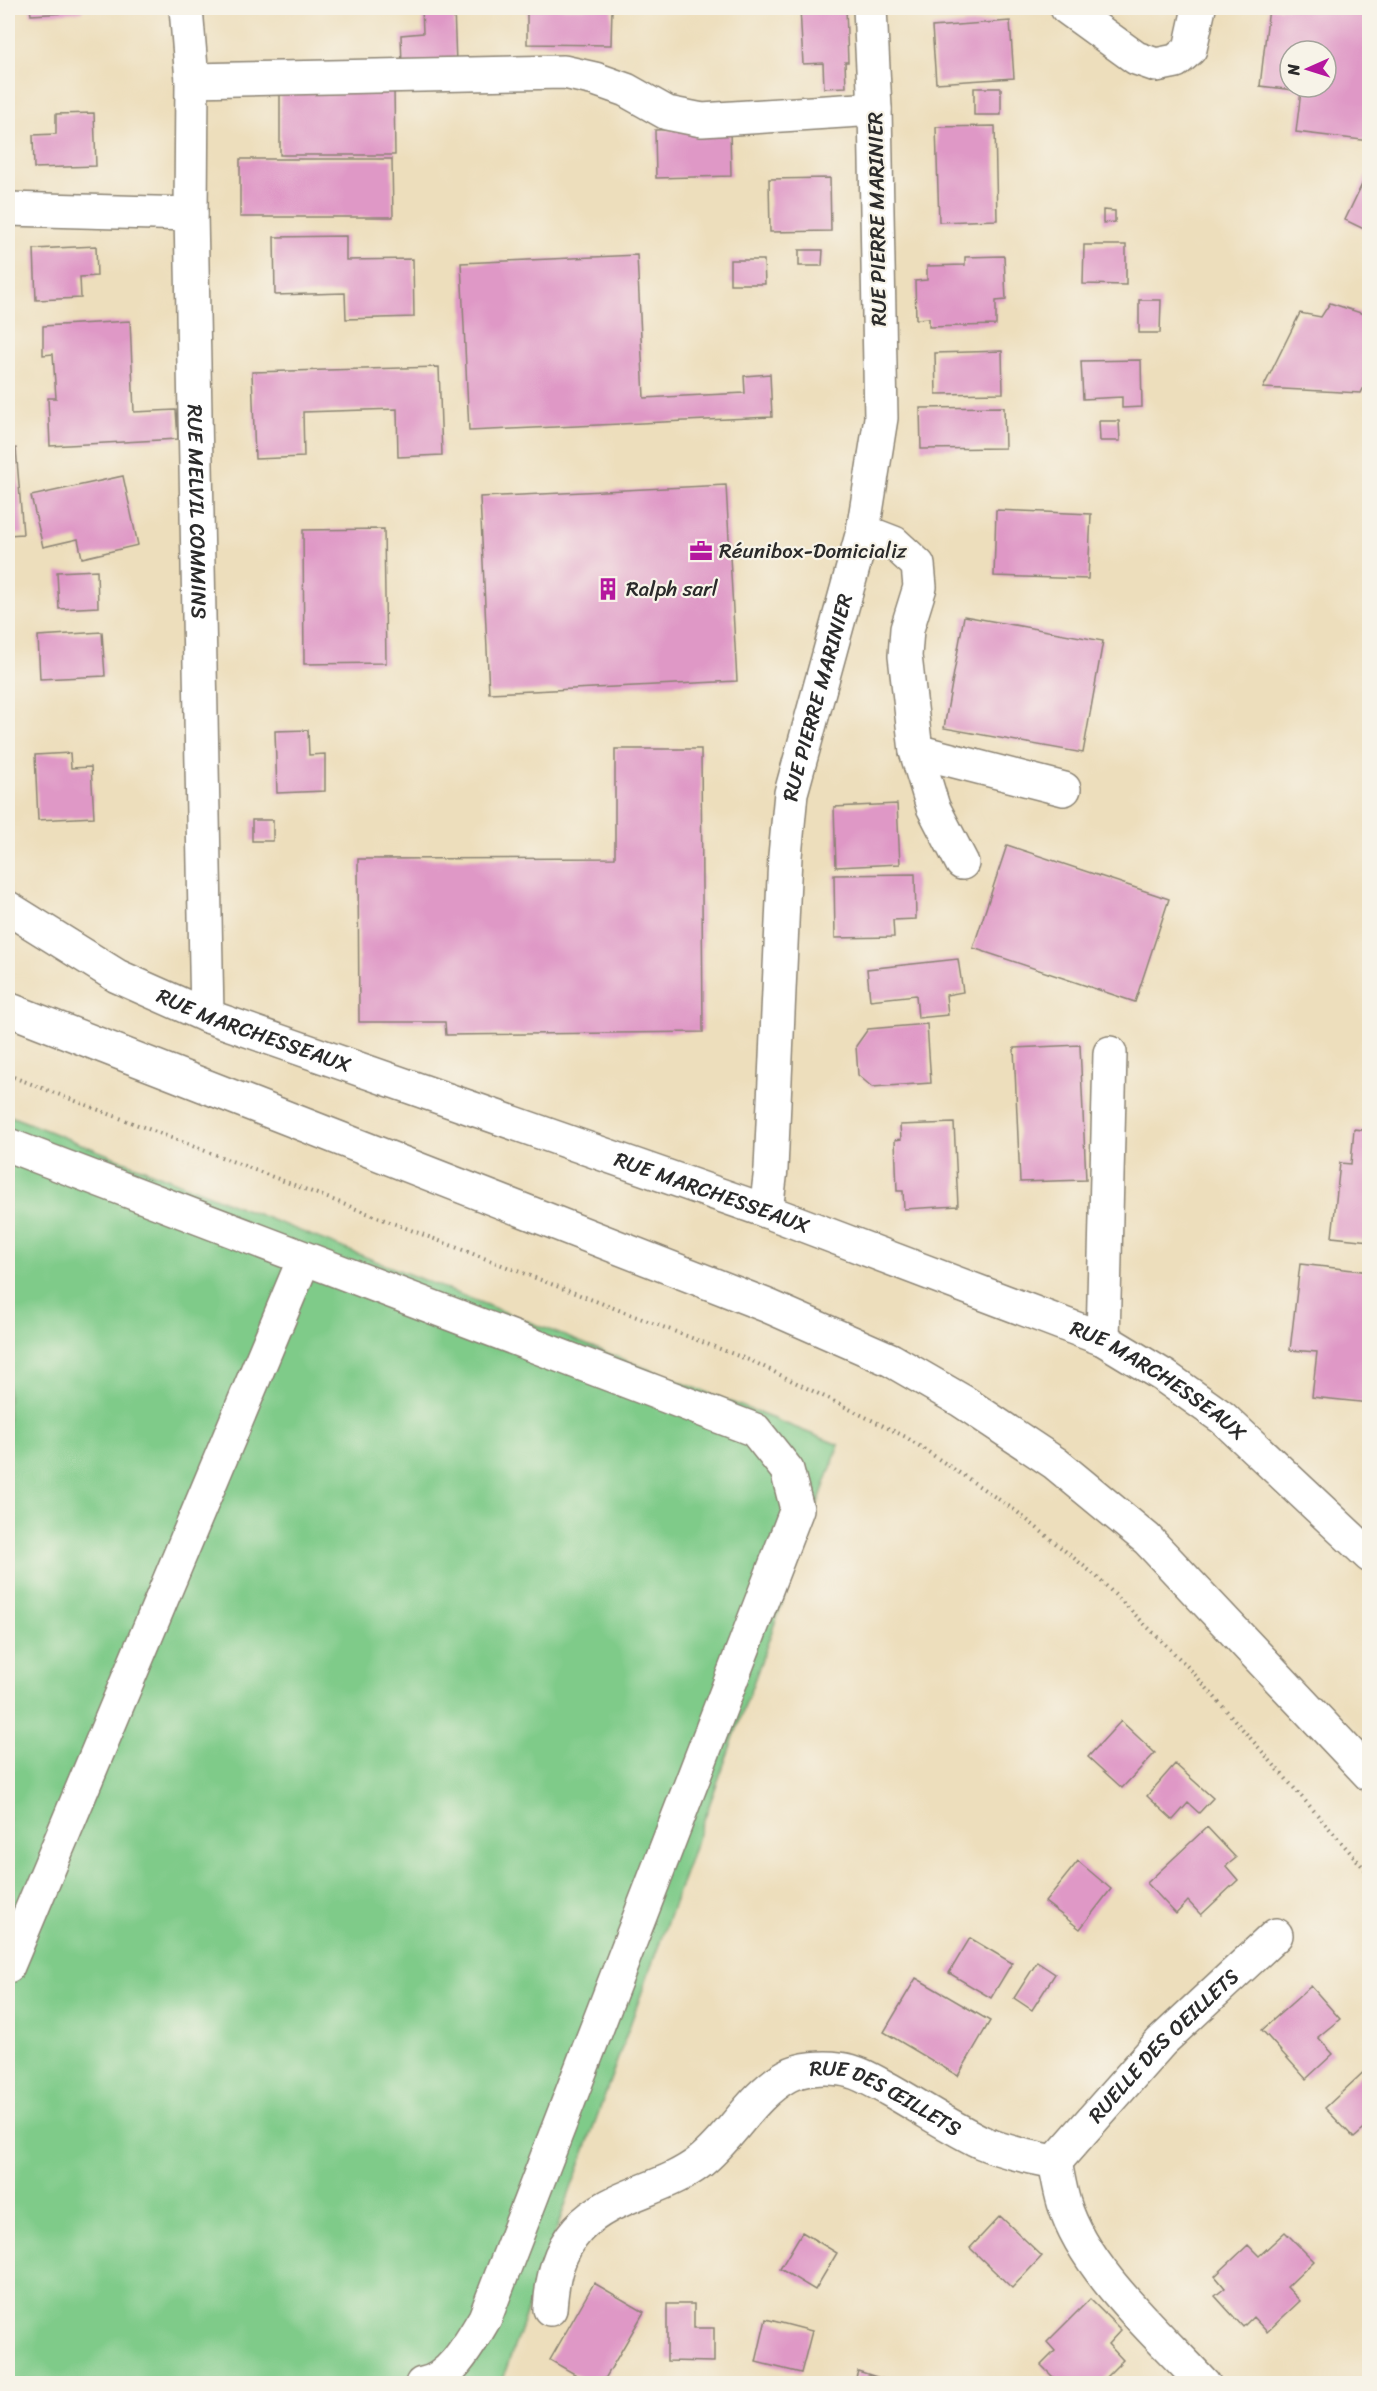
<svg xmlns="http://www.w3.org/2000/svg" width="1377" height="2391" font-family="Sriracha,sans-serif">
	<rect width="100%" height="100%" fill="#f7f3e8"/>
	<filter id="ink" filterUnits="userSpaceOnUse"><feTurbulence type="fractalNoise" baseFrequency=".0167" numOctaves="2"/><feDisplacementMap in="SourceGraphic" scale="12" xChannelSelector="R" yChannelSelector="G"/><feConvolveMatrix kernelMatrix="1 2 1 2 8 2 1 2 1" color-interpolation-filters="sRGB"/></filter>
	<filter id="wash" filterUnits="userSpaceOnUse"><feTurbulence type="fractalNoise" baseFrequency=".008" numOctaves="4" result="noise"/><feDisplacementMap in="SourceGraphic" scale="24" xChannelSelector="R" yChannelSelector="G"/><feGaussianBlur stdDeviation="1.35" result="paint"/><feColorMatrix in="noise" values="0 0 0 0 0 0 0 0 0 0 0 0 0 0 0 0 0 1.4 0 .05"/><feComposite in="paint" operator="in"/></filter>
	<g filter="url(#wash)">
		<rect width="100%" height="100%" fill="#eddebc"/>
		<path fill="#7fcb89" stroke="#557b5a" stroke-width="1.5" d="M8,1115l831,330 -338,938h-493z"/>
		<g id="blocks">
			<path fill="#df98c6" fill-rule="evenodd" d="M30,8h53v4l-52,3z
				M422,8h32l2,56 -54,2 -1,-31 22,-2z
				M527,8h85l-1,37 -84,-1z
				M800,8h46l2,54h-3l1,25 -22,1 -1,-25 -20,1z
				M1269,8h101v133l-74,-9 5,-41 -41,-5zM1290,51h36v36h-36z
				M1010,21l4,57 -78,5 -4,-56z
				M974,88h27v27h-27z
				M394,89l1,66h-115v-65z
				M94,113l2,53 -62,2 -1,-33 23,-1v-20z
				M995,126l2,94 -58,2 -3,-95z
				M730,128l1,48 -75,2 -1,-48z
				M240,159h152l1,58h-153z
				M1367,174l3,1v57l-25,-12z
				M830,178l1,53 -61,1 -1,-53z
				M1103,210l12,1v11l-12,1z
				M346,236v24l67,-1 1,58 -68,2 -1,-26 -70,2 -1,-58z
				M1084,245h42v40l-43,-1z
				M96,246l1,30 -17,1 1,21 -45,2 -2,-51z
				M799,250h24l-1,16h-23z
				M637,255l7,143 101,-5 -1,-17 26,-2 2,43 -303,14 -8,-168z
				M1004,256l2,44 -10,1v24l-67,2v-9l-13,1 -1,-38 12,-1v-14l38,-1v-8z
				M730,260h34l1,24h-35z
				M1139,300h22l-1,33h-21z
				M1330,303l40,13v59l-9,18 -98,-5 37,-75 21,4z
				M130,321l4,91 42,-2 2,29 -128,7 -2,-48h8l-3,-44 -10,1v-29z
				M1002,351l1,42 -67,1 -1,-41z
				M1141,360l1,47 -20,1v-11l-39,2 -2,-38z
				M439,367l3,88 -44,2 -1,-48 -94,3 1,45 -49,2 -3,-87z
				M1004,407l1,41 -84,1 -1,-41z
				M1099,421h20l1,20h-20z
				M16,448l7,86 -15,1v-86z
				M123,476l15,69 -56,13 -4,-19 -35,8 -12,-51z
				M726,485l11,196 -248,12 -9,-196z
				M996,510l95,4 -3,65 -94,-3z
				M384,529l2,134 -82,1 -1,-134z
				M97,570l1,37 -39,2 -2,-37z
				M964,616l139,25 -20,112 -139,-25z
				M102,632l3,44 -65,3 -2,-43z
				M308,730l1,25 16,-1v37l-48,2 -2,-62z
				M615,749h86l2,283 -257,3 -1,-13h-86l-1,-163 257,-1z
				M70,753l1,15 20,-1 3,50 -56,3 -3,-65z
				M897,804l3,60 -64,3 -2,-60z
				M252,820h21v21h-21z
				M1007,845l162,54 -34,103 -162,-54z
				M915,874l1,45 -23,1 1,17 -59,1 -1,-63z
				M958,959l5,33 -17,3 2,20 -30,3 -2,-23 -46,5 -3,-31z
				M927,1024l4,59 -59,4 -14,-12 -2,-29 12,-17z
				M1080,1045l6,135 -66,2 -6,-134z
				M954,1123l4,83 -54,3 -1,-18h-6l-2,-51 6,-1 -1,-14z
				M1354,1129l16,2v110l-38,-4 8,-74 11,1z
				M1300,1264l70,8v131l-58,-6 5,-45 -27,-2z
				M1121,1721l34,32 -33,35 -34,-31z
				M1175,1764l38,34 -14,15 -11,-10 -15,17 -26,-24z
				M1207,1827l29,31 -10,8 12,14 -37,35 -13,-14 -12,13 -29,-31z
				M1078,1861l33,28 -31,40 -35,-27z
				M970,1938l42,25 -21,35 -42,-25z
				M1037,1962l18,12 -23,36 -18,-12z
				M916,1978l74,43 -32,55 -74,-44z
				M1311,1986l29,33 -22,18 15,17 -27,25 -44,-49z
				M1370,2066v58l-16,14 -29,-30z
				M1000,2216l42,40 -30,32 -42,-40z
				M802,2232l35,21 -22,37 -35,-21z
				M1285,2232l29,29 -27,26 13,14 -33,31 -14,-15 -10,10 -28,-31 10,-8 -10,-12 33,-31 11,11z
				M594,2283l50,29 -42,72h-10l-42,-24z
				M1090,2299l31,31 -13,14 15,16 -24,24h-39l-19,-19 14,-14 -8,-9z
				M667,2304h27v24h20v34l-47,-1z
				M766,2319l46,12 -11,42 -45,-11z
				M858,2371l38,12v1h-42z"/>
		</g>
	</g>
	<g filter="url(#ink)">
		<use href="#blocks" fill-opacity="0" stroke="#8c8474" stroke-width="1.5"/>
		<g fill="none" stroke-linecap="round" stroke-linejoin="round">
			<g stroke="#8c8474" stroke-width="36">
				<g id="minor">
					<path id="s1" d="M186,8l6,72 -1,134 16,802"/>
					<path d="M1067,8l69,50 20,7 20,-4 14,-12 9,-41"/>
					<path d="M192,80l372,-8 31,7 31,11 41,23 35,7 173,-11"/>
					<path d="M8,209l183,5"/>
					<path d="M863,531l31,12 24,22 2,22 -13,42 -2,27 11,95 17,56 29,56"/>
					<path d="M916,751l148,38"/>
					<path id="s2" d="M8,908l109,68 90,40 559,195 337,128 61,37 59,42 147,138"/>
					<path d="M8,1009l760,297 123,54 71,41 93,62 92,76 223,236"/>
					<path d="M8,1145l747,285 32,40 10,39 -312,809c-14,23 -34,62 -63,66"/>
					<path id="s3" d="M766,1211l5,-42 14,-313 6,-63 72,-262 18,-113 -6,-309 -5,-101"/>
					<path d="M1103,1339l7,-286"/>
					<path d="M8,1966l296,-707"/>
					<path id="s4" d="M1055,2162l106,-120 115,-107"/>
					<path id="s5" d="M550,2309c2,-29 7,-57 28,-80 32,-35 85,-38 122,-67 32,-25 51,-66 87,-86 14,-8 37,-9 53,-7 18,2 35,13 50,21 30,17 60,37 91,52 24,10 49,15 74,20 3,14 5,28 9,41 20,67 93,130 140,181"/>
				</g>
			</g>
			<path stroke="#8c8474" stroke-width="4" stroke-dasharray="1.5 4.5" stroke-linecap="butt" d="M8,1075l746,287 152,75 110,74 80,65 94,93 180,206"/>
			<use href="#minor" stroke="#fff" stroke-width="33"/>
		</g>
	</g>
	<defs>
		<g id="office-bare" transform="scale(1.8)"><path d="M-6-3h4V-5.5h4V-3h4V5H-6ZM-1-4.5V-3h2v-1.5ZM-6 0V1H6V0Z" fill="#b5179e" stroke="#f7f3e8" stroke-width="2.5" paint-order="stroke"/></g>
		<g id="building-bare" transform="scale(1.8)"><path d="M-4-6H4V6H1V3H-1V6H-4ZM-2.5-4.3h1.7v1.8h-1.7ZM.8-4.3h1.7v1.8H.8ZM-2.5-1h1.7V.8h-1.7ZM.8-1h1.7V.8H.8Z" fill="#b5179e" stroke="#f7f3e8" stroke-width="2.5" paint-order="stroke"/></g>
	</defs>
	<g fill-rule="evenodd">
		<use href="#office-bare" x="701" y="551"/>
		<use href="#building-bare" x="608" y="589"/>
	</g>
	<g text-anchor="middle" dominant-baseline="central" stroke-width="4.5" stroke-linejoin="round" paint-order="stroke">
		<g font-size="21" fill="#2b2b2b" stroke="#f7f3e8">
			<text transform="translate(877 219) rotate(-91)">RUE PIERRE MARINIER</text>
			<text stroke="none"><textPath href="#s1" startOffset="504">RUE MELVIL COMMINS</textPath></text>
			<text stroke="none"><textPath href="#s3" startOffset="518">RUE PIERRE MARINIER</textPath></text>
			<text stroke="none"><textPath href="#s2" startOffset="276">RUE MARCHESSEAUX</textPath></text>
			<text stroke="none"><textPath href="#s2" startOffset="762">RUE MARCHESSEAUX</textPath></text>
			<text stroke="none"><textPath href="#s2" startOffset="1248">RUE MARCHESSEAUX</textPath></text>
			<text stroke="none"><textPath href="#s4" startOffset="159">RUELLE DES OEILLETS</textPath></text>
			<text stroke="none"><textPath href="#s5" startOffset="456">RUE DES ŒILLETS</textPath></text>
		</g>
		<g font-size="21" fill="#2b2b2b" stroke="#f7f3e8" text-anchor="start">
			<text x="719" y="551">Réunibox-Domicializ</text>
			<text x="626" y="589">Ralph sarl</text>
		</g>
	</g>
	<rect width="1377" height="2391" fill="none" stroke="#f7f3e8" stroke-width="30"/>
	<g transform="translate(1308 69) rotate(267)"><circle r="28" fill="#f7f3e8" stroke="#a5a39c" stroke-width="1.5"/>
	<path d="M0-4.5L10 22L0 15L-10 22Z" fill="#b5179e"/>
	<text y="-9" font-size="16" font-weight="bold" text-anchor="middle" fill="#2b2b2b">N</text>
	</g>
</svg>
